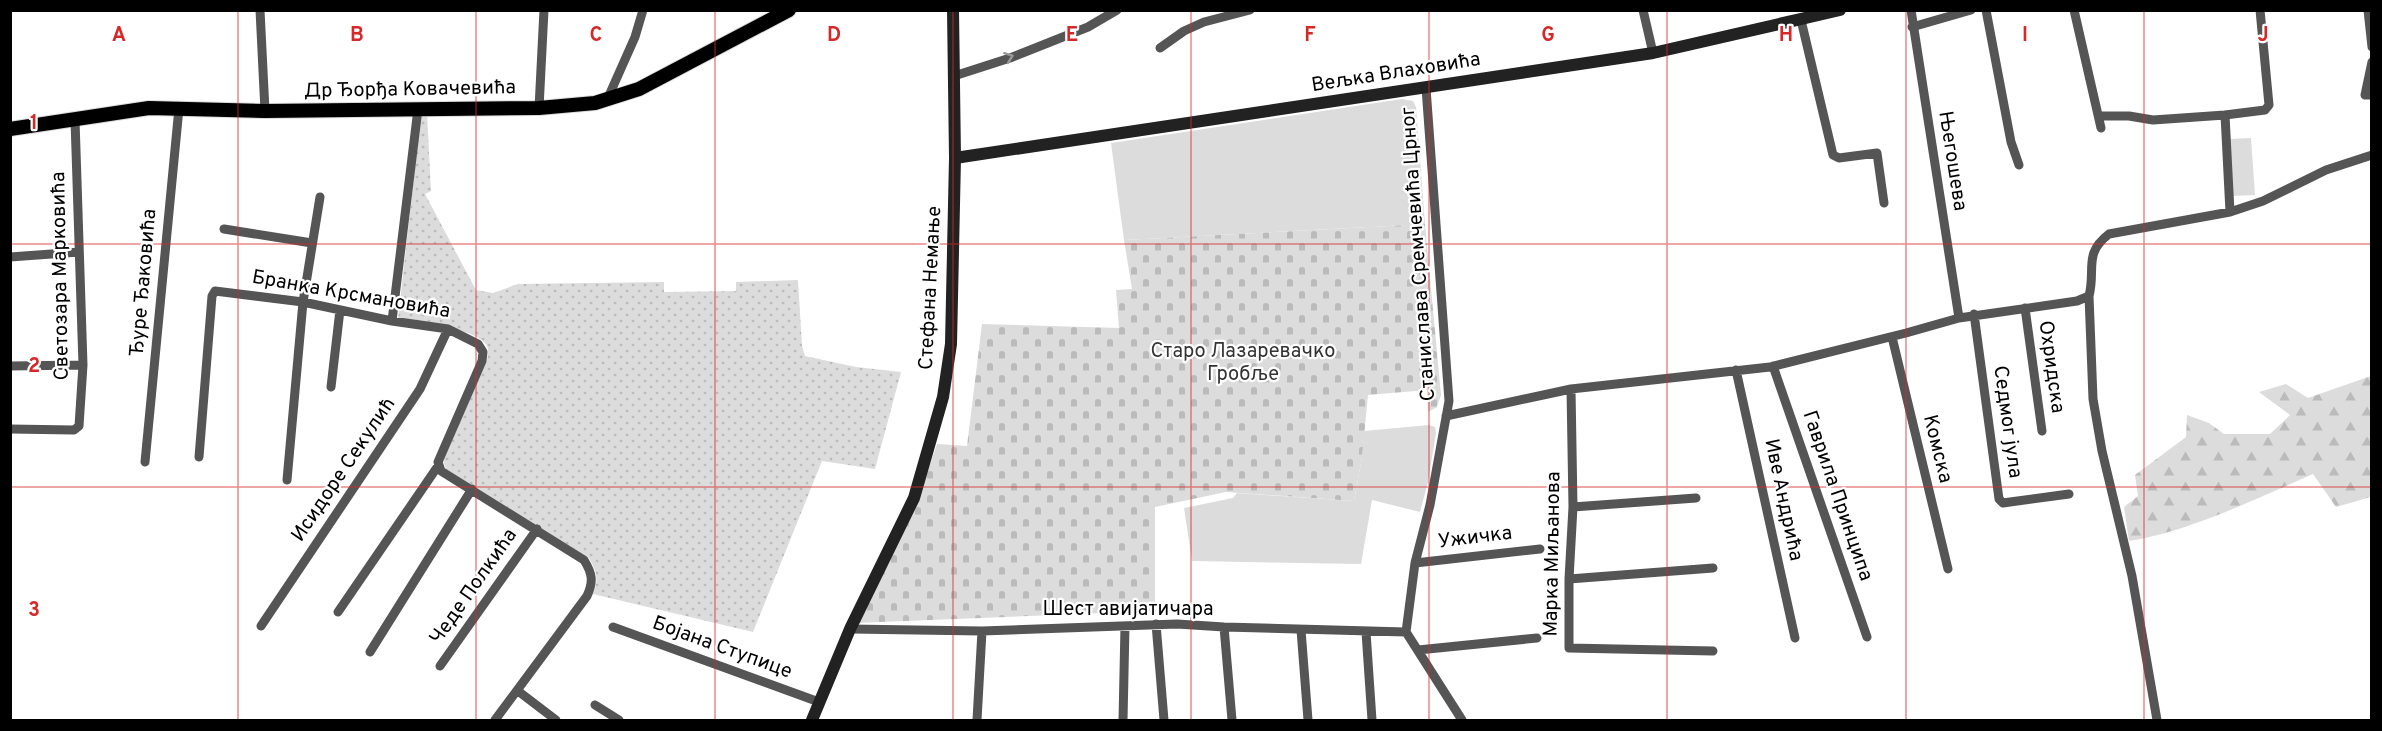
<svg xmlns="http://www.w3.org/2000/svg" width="2382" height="731" font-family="Overpass,sans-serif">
	<defs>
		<pattern id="forest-firs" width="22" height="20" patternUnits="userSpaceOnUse" patternTransform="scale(1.5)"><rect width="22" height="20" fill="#dcdcdc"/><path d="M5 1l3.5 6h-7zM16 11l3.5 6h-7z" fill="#bbb"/></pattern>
		<pattern id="cemetery-stones" width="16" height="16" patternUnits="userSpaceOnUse" patternTransform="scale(1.5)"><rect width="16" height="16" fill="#dcdcdc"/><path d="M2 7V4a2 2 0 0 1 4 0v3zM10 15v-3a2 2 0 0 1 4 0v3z" fill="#bbb"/></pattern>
		<pattern id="park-dots" width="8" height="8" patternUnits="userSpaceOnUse" patternTransform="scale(1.5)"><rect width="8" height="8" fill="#dcdcdc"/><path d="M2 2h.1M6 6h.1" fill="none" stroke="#bbb" stroke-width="1.8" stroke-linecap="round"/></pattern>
	</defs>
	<rect width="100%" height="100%" fill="#fff"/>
	<path fill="#dcdcdc" d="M1402,99l11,2 3,6 9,117 -301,16 -13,-97z
		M2251,138l4,57 -22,1 -3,-57z
		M1429,425l6,2 1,6 -8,49 -8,30 -48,-12 -11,64 -169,-3 -8,-53 49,-10 4,-5 117,8 8,-44 2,-26z"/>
	<path fill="url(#forest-firs)" d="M2371,376v121l-35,10 -23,-33c-55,24 -125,58 -184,67l-5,-34 14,-11 -3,-21 51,-38 1,-22 22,8 15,11h46l20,-19 -31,-23 27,-8 22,14z"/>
	<path fill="url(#cemetery-stones)" d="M1425,224l16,171 -4,12 -9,5 -1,-22 -59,5 -6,62 -8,44 -128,-9 -71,15v104l-299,12 58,-112 23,-67 30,2 15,-122 137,4 -3,-38 16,-1 -8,-49z"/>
	<path fill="url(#park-dots)" d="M421,114h6l4,77 -6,3 51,96 17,3 25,-9 146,-2v10l72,-1v-9l62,-2 4,66 3,10 51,11 45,5 -26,97 -53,-8 -69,171 -160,-38c6,-14 4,-22 -4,-36l-143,-89 -3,-9 44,-100c1,-5 2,-10 0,-14 -9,-18 -71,-24 -89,-27z"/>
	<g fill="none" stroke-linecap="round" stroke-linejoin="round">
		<g stroke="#dbdbdb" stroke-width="16">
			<path id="primary" d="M10,129l139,-21 116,3 274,-3 56,-5 44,-14 150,-79"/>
		</g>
		<path stroke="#555" stroke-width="9" d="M260,10l5,101
			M1643,10l10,43
			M1911,10l48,308
			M1986,10l25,132 8,23
			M2074,10l27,118
			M2368,10l4,37
			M1801,20l32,135 6,3 38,-5 7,50
			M1912,27l59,-17
			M1160,48l24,-17 20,-9 46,-12
			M2372,62l-7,33h7
			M954,76l56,-18 78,-31 29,-17
			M1426,88l23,313 -19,104 -15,58 -9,69 56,88
			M607,100l28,-63 8,-27
			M539,108l5,-98
			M2225,115l40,-5 4,-5 -9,-95
			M2099,116h30l24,4 72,-5 5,97
			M224,229l88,14
			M10,257l69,-5
			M2089,296l4,103 9,52 30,125 25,144
			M2025,308l17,123
			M1974,314l25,185 4,4 7,-1 59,-8
			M392,321l26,-212
			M1892,337l56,232
			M10,366l73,-1
			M1773,366l94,271
			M1736,370l59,268
			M331,387l9,-77
			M1571,389l2,118 -4,72v69l144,3
			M1446,416l125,-27 199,-22 136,-34 53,-15 118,-17 12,-5c7,-27 -6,-42 20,-62l121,-22 33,-11 63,-31 46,-15
			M10,429l64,1 5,-4 4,-61 -8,-245
			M199,457l13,-161 3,-5 88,11 89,19 56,8 30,15 5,8 -1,9 -44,101 3,9 143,89c8,13 10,21 3,36l-92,124
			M145,462l34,-354
			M287,480l16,-178 17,-105
			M1573,507l123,-9
			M1415,563l125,-14
			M1569,579l144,-11
			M338,612l100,-146
			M1156,624l8,96
			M261,626l159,-237 28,-60
			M613,627l206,75
			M1224,627l8,93
			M850,629l132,2 195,-7 47,3 182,5
			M1301,630l7,90
			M1366,632l6,88
			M1418,650l119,-12
			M370,652l102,-163
			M440,666l97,-137
			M518,691l38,29
			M595,705l24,15
			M977,720l5,-89
			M1123,720l2,-94"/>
		<path stroke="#222" stroke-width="12" d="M955,158l698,-105 187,-43
			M812,720l38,-91 64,-131 29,-101 8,-53 4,-186 -2,-148"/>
		<use href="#primary" stroke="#000" stroke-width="14"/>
	</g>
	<defs><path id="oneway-chevron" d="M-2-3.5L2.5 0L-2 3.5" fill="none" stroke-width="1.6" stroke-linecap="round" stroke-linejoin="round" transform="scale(1.5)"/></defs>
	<use stroke="#999" href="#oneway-chevron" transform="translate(1009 57) rotate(-21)"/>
	<path fill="none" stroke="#d62828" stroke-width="1.5" stroke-opacity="0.55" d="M238,10v710M476,10v710M715,10v710M953,10v710M1191,10v710M1429,10v710M1667,10v710M1906,10v710M2144,10v710M10,244h2362M10,487h2362"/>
	<g text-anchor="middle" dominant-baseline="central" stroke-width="4.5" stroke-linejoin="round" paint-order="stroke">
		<g font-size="20" fill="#000" stroke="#fff">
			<text transform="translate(1396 73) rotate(-9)">Вељка Влаховића</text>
			<text transform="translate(410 90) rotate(-1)">Др Ђорђа Ковачевића</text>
			<text transform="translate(1952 161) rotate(81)">Његошева</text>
			<text transform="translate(1419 254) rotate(-94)">Станислава Сремчевића Црног</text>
			<text transform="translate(61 276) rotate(-91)">Светозара Марковића</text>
			<text transform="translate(144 283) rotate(-85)">Ђуре Ђаковића</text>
			<text transform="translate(931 288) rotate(-87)">Стефана Немање</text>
			<text transform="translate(351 295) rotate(10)">Бранка Крсмановића</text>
			<text transform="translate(2051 367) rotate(82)">Охридска</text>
			<text transform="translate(2007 422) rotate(82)">Седмог јула</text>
			<text transform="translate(1937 449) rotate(76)">Комска</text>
			<text transform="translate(344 470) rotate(-56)">Исидоре Секулић</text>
			<text transform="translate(1837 496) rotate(71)">Гаврила Принципа</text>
			<text transform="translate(1783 500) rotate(78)">Иве Андрића</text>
			<text transform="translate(1475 538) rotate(-7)">Ужичка</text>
			<text transform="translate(1553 554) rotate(-89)">Марка Миљанова</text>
			<text transform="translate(474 587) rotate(-55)">Чеде Полкића</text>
			<text x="1128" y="610">Шест авијатичара</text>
			<text transform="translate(722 648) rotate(20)">Бојана Ступице</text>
		</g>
		<g font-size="20" fill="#333" stroke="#fff">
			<text x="1243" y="352">Старо Лазаревачко<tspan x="1243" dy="23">Гробље</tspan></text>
		</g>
	</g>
	<g font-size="20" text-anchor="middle" font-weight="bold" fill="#d62828" stroke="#fff" stroke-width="4.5" stroke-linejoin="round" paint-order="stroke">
		<text x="119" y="41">A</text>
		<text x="357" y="41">B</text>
		<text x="596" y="41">C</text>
		<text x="834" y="41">D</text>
		<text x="1072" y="41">E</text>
		<text x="1310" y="41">F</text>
		<text x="1548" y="41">G</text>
		<text x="1786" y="41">H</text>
		<text x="2025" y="41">I</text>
		<text x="2263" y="41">J</text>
		<text x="34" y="129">1</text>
		<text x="34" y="372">2</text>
		<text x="34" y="616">3</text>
	</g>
	<rect width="2382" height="731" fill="none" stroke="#000000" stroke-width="24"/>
</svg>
